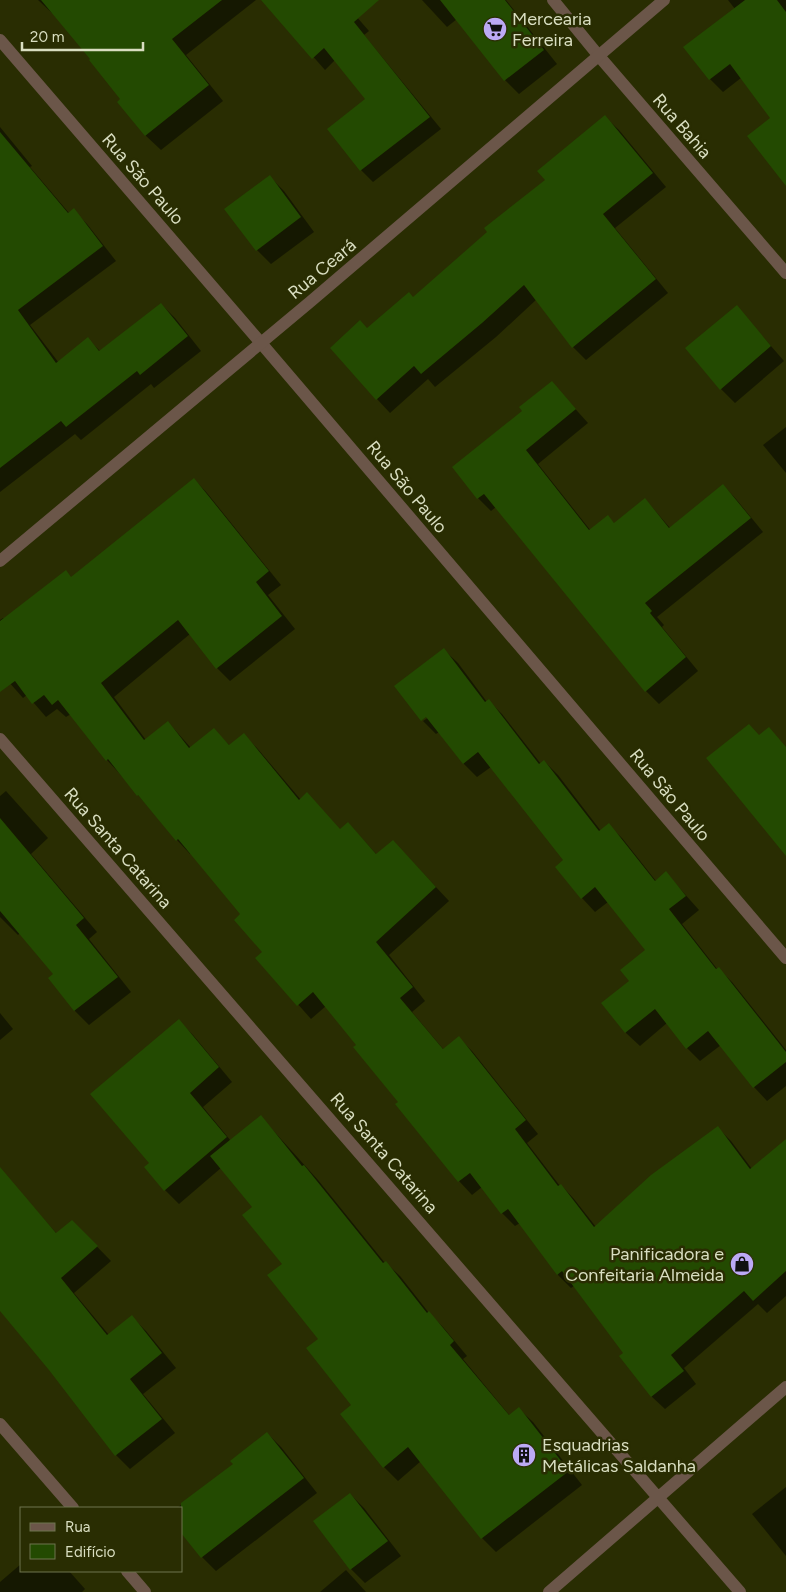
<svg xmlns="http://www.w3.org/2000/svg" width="786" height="1592" font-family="Figtree,sans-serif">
	<rect width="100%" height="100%" fill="#292d02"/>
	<path fill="#0007" d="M38,0h218l-70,55 37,46 -62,49 -16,-15 -23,-35 -30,-41 -39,-47 -1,1z
		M263,0h79l27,31 -5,4 77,94 -68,53 -12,-12 -33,-41 39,-30 -32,-39 -10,10z
		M422,0h84l51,64 -38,30 -14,-14 -48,-61 -10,8z
		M728,0h58v181l-13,-63 -32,-40 -18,14 -13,-13 25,-70z
		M605,117l14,13 47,57 -51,41 53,65 -82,67 -13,-13 -36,-48 -41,38 -61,50 -7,-8 -38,34 -13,-14 -10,-70 47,-31 133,-118z
		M0,127l32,39 -2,1 39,46 4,-3 14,14 29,37 -86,64 29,38 29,-24 12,12 61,-47 14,14 26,33 -47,37 -3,-4 -70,56 -6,-6 -75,58z
		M270,177l14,14 30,41 -43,32 -14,-14 -31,-40z
		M737,307l47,54 -49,42 -14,-14z
		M552,383l36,40 -50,41 53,67 17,-14 7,7 30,-25 25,29 53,-43 13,14 27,33 -106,85 7,8 -2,2 36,44 -39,33 -13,-13 -150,-184 -5,4 -13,-13 -24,-30 70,-57z
		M786,427v46l-23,-28z
		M194,479l13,14 74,92 -13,10 27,34 -65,52 -13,-13 -27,-34 -76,63 32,43 22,-18 23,26 23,-18 16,16 14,-11 13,13 44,52 39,30 8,-7 29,32h29l43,46 -60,54 36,46 -13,11 32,38 15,-12 13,13 66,83 -11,9 33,43 1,-1 13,14 22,28 122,-99 13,13 21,28 34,-28v155l-19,17 -9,-9 -74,64 12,16 -31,25 -14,-13 -26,-43 -51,-67 -3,2 -13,-13 -38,-52 -5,3 -13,-13 -20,-26 -10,8 -13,-14 -102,-136 -31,-39 -15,13 -54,-61 6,-6 -21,-38 -51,-62 -1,2 -13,-14 -57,-66 -13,-14 -36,-46 -5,3 -9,-8 -11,8 -19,-22 -4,3 -23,-26v-52l3,-2 2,1 67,-41z
		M444,650l14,13 29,39 2,-1 13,13 39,50 3,-3 14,14 43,56 7,-6 14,13 34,43 10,-8 33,37 -17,14 36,46 1,-1 13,13 54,68v36l-19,15 -13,-14 -33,-42 -21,16 -13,-13 -20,-25 -27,23 -14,-13 -23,-29 27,-22 16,-32 -38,-48 -13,10 -13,-14 -17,-38 -74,-93 -14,10 -14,-14 -24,-31 -3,2 -13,-13 9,-6 -2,-2 -8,7 -26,-34z
		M6,791l42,47 -17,16 66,78 -8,7 42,53 -42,33 -14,-14 -25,-33 5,-4 -35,-41 -2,2 -18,-18v-121z
		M0,1013l13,16 -13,11z
		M179,1021l14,14 39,47 -29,25 28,34 30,-24 57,63 67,83h1l14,13 29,37 14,14 24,29 -4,3 47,57 9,-7 14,13 49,63 -86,67 -14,-14 -61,-77 -23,20 -14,-14 -100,-203 -31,-57 -32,-39 -42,36 -14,-14 -15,-27z
		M10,1181l47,53 15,-13 39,40 -37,32 35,42 23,-18 14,14 30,37 -33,26 32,39 -45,36 -14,-14 -66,-85 -50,-61v-119z
		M267,1433l14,14 36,46 -101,78 -14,-14 -21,-49h-4l57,-44z
		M786,1487v69l-34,-42z
		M350,1494l14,14 37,48 -36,27 -14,-14z
		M21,1564v7h48l16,18 -3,3h-82v-10z
		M346,1570l20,22h-46z"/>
	<path fill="#234a01" d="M41,0h181l-50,39 37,46 -64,51 -28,-34 3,-3 -31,-39 1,-1z
		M261,0h118l-25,22 76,95 -70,54 -33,-42 38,-30 -41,-51 -12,11z
		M440,0h65l39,50 -40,31z
		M745,0h32l9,12v174l-39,-50 23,-18 -40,-54 -21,16 -26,-33z
		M605,115l48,58 -50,41 53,65 -84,69 -48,-63 -42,38 -61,51 -7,-8 -38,34 -46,-52 30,-28 7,8 42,-36 4,5 74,-65 -3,-4 61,-48 -8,-9z
		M0,132l68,81 6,-5 29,38 -85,64 38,53 32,-26 11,14 62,-48 27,33 -48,39 -3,-4 -71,56 -5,-6 -61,47z
		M270,175l31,42 -45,34 -32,-42z
		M737,305l34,41 -51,44 -35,-42z
		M552,381l24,28 -50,41 63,80 19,-15 6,8 31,-25 24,30 54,-44 28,34 -106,85 7,8 -2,2 36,44 -41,35 -161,-198 -7,5 -25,-32 70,-56 -3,-4z
		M194,478l75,93 -13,11 26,34 -66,53 -38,-49 -77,63 43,57 24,-19 21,27 25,-20 15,17 15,-12 55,67 8,-8 33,37 8,-7 28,32 17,-14 43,47 -60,55 37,45 -13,11 43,51 16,-13 67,84 -11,9 43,57 3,-2 33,43 57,-52 67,-49 32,43 36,-30v132l-33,30 -9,-10 -73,64 13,16 -33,26 -32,-41 4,-3 -61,-82 -5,4 -49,-66 -7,5 -31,-41 -12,9 -63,-78 3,-2 -45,-55 3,-2 -43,-53 -16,14 -42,-48 7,-6 -28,-32 6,-6 -62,-75 -2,2 -38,-46 -1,1 -29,-37 -2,2 -48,-61 -6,5 -8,-10 -12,9 -17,-23 -15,11v-71l66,-51 5,7z
		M444,648l41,54 4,-3 50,65 5,-4 55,71 10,-8 46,58 11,-10 20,25 -17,13 47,60 3,-2 67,85v10l-33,26 -45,-57 -22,18 -31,-40 -30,24 -24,-30 28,-22 -9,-11 25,-20 -50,-63 -14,12 -26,-32 8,-7 -85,-108 -15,12 -37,-47 -5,4 -27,-35z
		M749,724l10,11 10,-8 17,20v109l-80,-98z
		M0,818l84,100 -8,7 42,52 -44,34 -26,-33 5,-4 -53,-63z
		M179,1019l40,48 -29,26 37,44 -63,54 -20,-24 5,-4 -59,-69z
		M261,1115l41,51 2,-1 79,98 3,-2 41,52 2,-2 25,30 -4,4 59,70 10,-8 50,64 -88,68 -73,-92 -25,21 -43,-54 11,-9 -45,-57 12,-9 -51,-64 15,-11 -40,-49 10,-8 -42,-51z
		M0,1167l56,66 16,-13 26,26 -37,32 46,57 25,-20 30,38 -32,26 32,40 -47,37 -66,-86 -49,-59z
		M267,1432l37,46 -103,80 -20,-25v-30l52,-39 -3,-3z
		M350,1493l38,48 -38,29 -37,-49z"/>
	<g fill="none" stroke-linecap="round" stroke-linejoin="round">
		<path stroke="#6b5649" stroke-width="12" d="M553,0l45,55 188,218
			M0,40l261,303 525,615
			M0,739l740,853
			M0,1424l73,84
			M127,1571l18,21
			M549,1592l237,-205"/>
		<path stroke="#6b5649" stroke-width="12" d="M0,561l310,-259 354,-302"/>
	</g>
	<defs>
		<g id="supermarket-disc" transform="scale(1.25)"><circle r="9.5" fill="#bcaaf5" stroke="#292d02"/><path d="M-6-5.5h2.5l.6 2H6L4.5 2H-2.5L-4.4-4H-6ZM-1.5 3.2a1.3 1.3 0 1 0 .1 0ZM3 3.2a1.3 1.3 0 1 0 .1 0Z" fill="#111"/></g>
		<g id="shop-disc" transform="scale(1.25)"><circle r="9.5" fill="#bcaaf5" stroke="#292d02"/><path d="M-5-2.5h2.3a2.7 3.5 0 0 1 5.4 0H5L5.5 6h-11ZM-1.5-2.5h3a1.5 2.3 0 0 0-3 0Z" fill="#111"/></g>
		<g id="building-disc" transform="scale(1.25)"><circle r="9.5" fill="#bcaaf5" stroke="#292d02"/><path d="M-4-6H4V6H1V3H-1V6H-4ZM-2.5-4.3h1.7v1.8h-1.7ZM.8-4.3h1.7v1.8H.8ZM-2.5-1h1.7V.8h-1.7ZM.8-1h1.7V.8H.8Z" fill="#111"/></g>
	</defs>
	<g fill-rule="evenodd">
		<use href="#supermarket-disc" x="495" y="29"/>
		<use href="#shop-disc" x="742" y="1264"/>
		<use href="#building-disc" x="524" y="1455"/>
	</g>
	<g text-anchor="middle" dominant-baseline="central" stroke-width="5" stroke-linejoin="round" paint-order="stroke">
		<g font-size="18" fill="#d9dec1" stroke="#292d02" text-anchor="start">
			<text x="512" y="19">Mercearia<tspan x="512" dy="21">Ferreira</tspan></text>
			<text x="724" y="1254" text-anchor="end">Panificadora e<tspan x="724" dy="21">Confeitaria Almeida</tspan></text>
			<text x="542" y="1445">Esquadrias<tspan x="542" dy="21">Metálicas Saldanha</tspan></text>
		</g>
		<g font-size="18" fill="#d9dec1" stroke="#292d02">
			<text transform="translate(682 126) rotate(49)">Rua Bahia</text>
			<text transform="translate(143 179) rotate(49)">Rua São Paulo</text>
			<text transform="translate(322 269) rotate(-40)">Rua Ceará</text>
			<text transform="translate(407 487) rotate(50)">Rua São Paulo</text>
			<text transform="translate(670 795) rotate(50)">Rua São Paulo</text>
			<text transform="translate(118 848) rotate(49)">Rua Santa Catarina</text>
			<text transform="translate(384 1153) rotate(49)">Rua Santa Catarina</text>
		</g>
	</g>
	<rect x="20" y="1507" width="162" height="65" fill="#292d02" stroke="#6f744e"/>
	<rect x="30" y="1523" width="25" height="8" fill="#6b5649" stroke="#6f744e"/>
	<text x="65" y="1532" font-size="15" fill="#d9dec1">Rua</text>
	<rect x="30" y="1544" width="25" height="15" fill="#234a01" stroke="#6f744e"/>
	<text x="65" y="1557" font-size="15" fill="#d9dec1">Edifício</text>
	<path d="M22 42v8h121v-8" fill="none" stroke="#d9dec1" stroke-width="2.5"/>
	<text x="30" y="42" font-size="15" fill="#d9dec1" stroke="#292d02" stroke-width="4" paint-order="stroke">20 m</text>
</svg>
